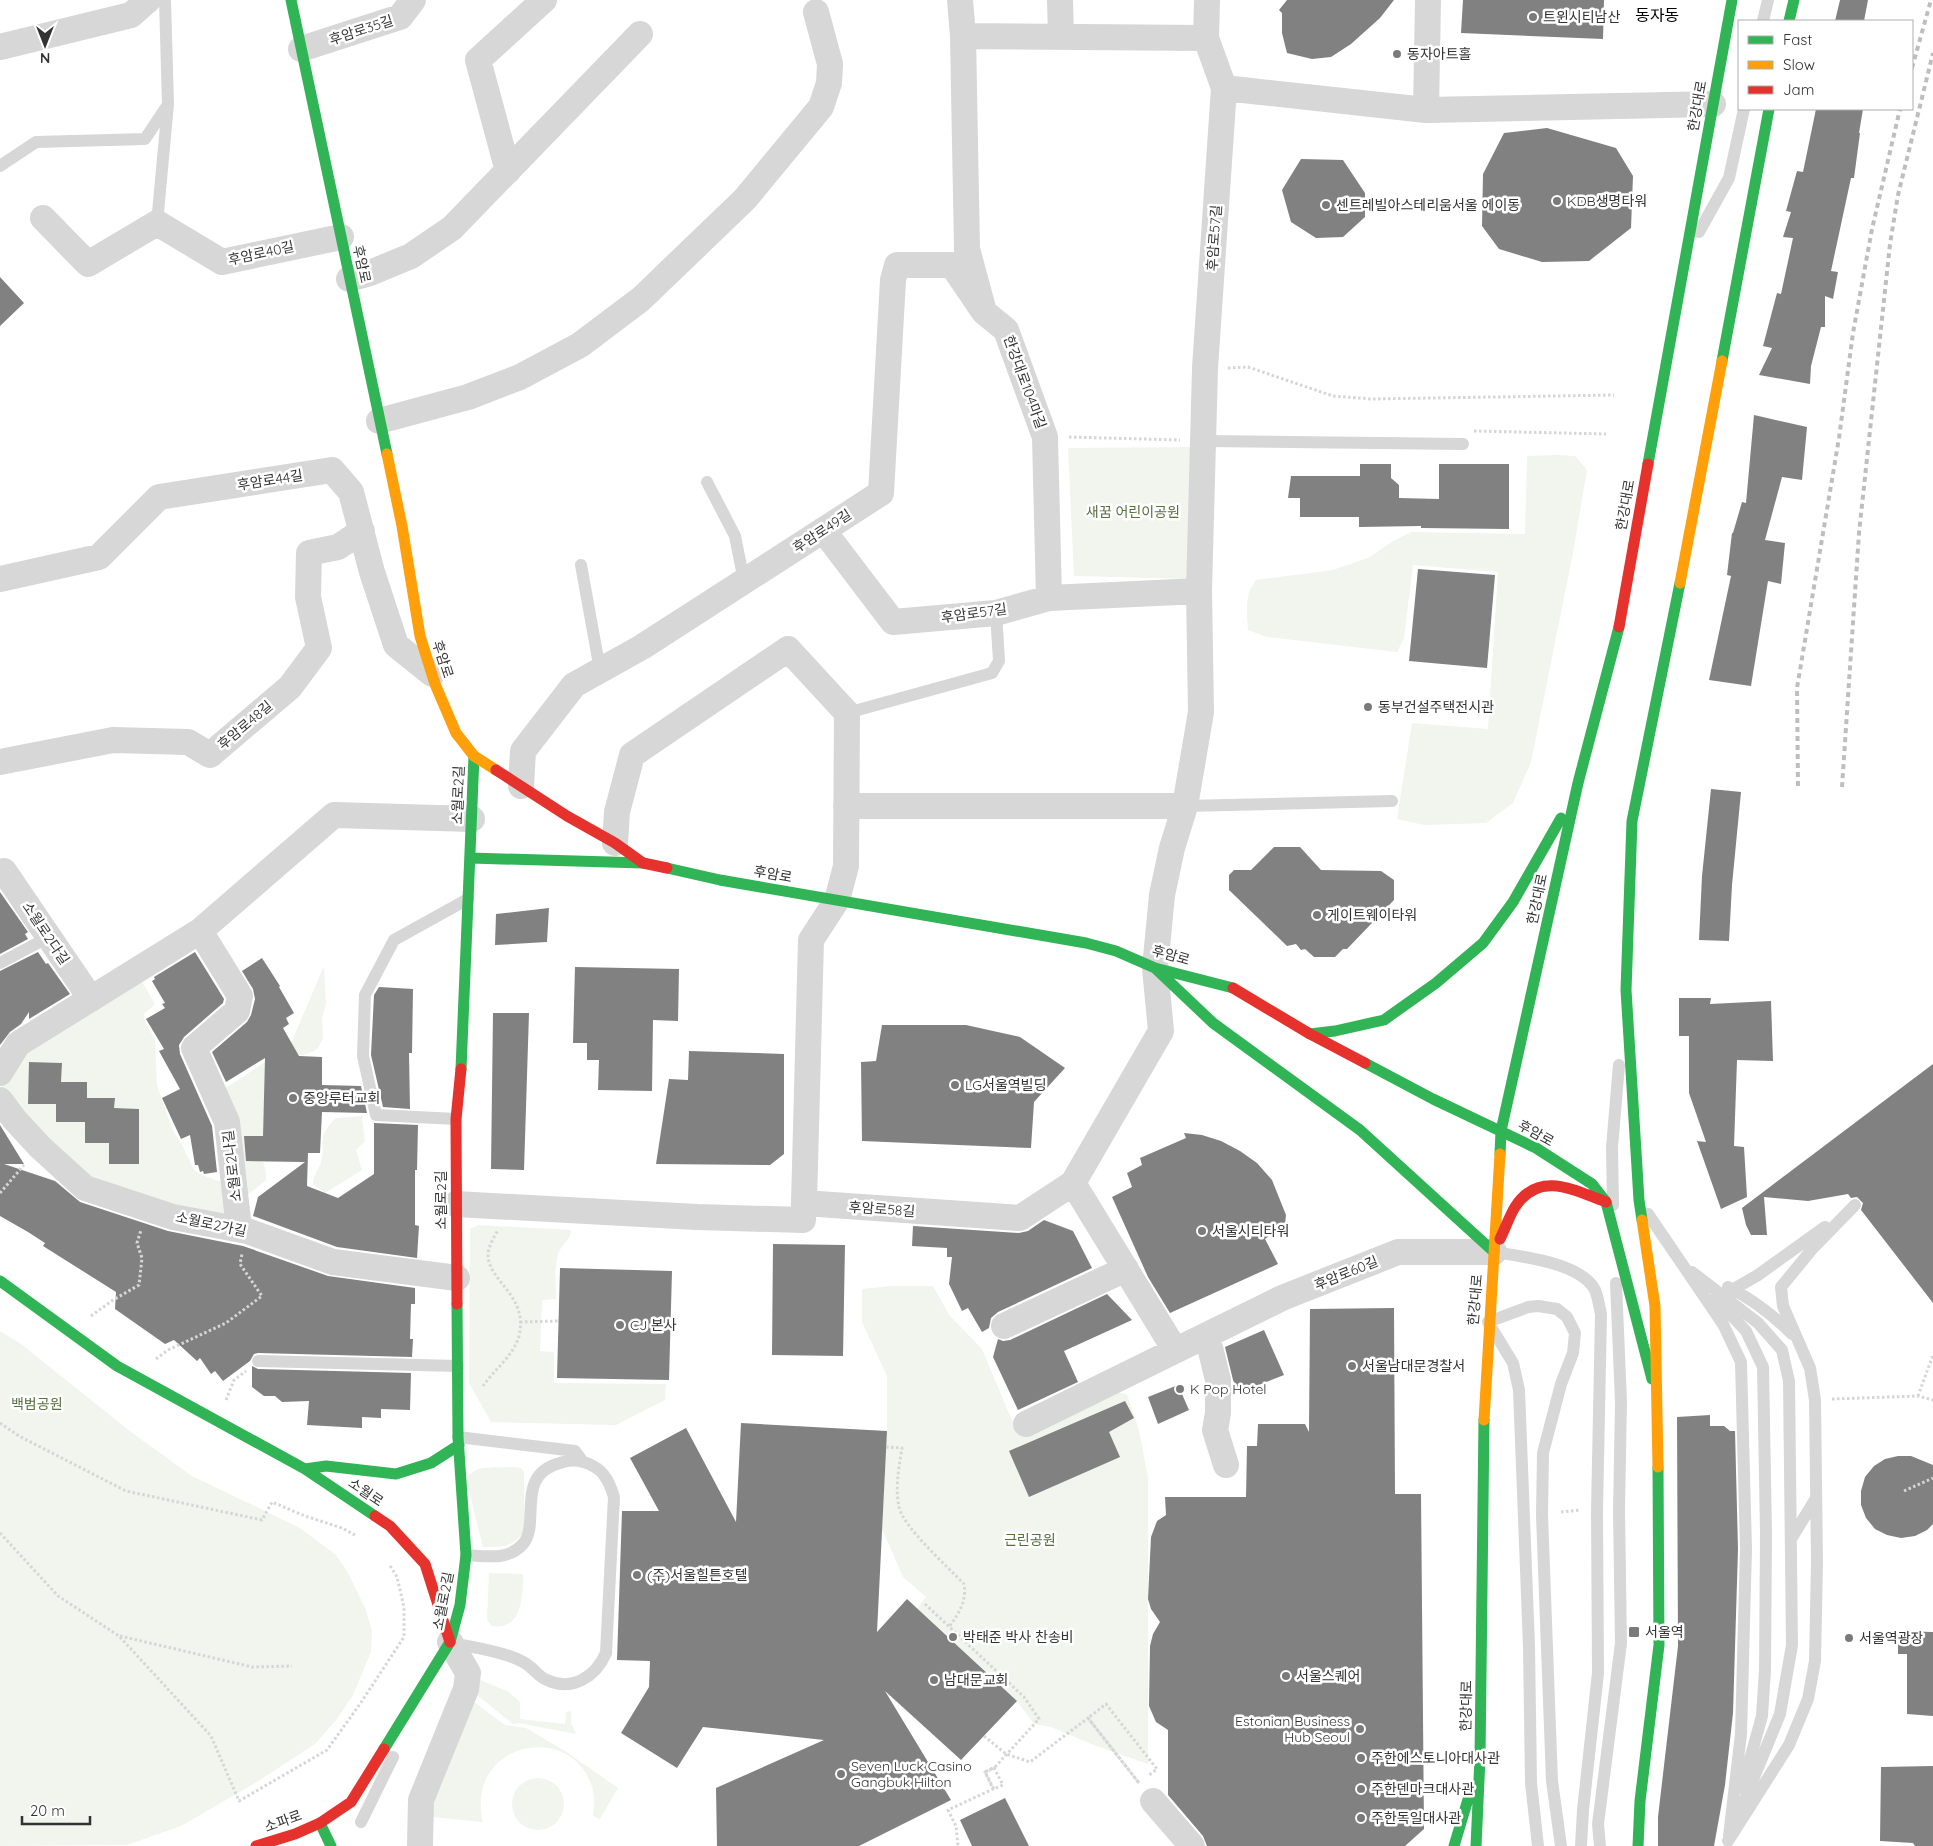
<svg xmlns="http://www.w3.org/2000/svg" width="1933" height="1846" font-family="Quicksand,'Noto Sans KR',sans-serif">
	<rect width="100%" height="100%" fill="#fff"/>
	<path fill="#f1f5ed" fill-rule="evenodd" d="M1198,447l-8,132 -116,-3 -6,-128z
		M1555,455l20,1 12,14 -14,83 -42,209 -18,41 -27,20 -62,2 -27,-6 15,-96 76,6 10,-157 -85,-7 -9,73 -7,14 -130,-15 -19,-7c-1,-19 -4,-34 8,-50l77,-10 37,-13 23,-16 19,-9 113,2 2,-78z
		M324,966l2,38 -4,14 1,20 -5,10 -4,3 -11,4h-17z
		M139,976l16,28 -11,10v5l11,21 2,45 15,44 10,16 12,25 8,5 27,10 4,28 -12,8 -136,-40 -83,-92 -2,-8 18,-31zM29,1062l33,1 -1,19h26v16h27v10l25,1v55l-30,-21h-24v-21l-29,-18h-27z
		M265,1062l-2,74 -12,25 12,1 3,9v9l-23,19 -22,-108z
		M363,1116l-1,4 3,21 -9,9 6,20 -37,23 -12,-9c0,-9 6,-14 8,-22 5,-21 -5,-25 15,-44z
		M478,1225l93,5c0,10 -10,15 -13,24 -4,14 -2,31 -2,45l-14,1 -2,51 14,1v31l112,1 -1,16 -49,25 -125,-3 -22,-39 1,-154z
		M891,1286h42l17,30 32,33 31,74 74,-36 40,7 12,36 9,47v287l-54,-19 -43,-18 -17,-3 -17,-23 -100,-93 9,-11 -23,-20 -21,-48 5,-98v-55l-25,-54v-33z
		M0,1331l21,13 110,88 61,44 108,52 36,27 12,18 18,37 6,21 -1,21 -8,19 -10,24 -16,24 -22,25 -58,38 -76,44 -54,19 -127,1z
		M511,1467l10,1 3,4v58c-9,18 -24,17 -41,17l-17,-67c7,-16 29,-12 45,-13z
		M489,1573l34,1c0,22 -1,57 -31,52l-5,-6z
		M478,1679l31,13 11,10v17l45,5 1,-12 5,-1v12l5,11 -57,-11 -6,1 -36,-29z
		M473,1701l32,24 21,3 39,23 53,37 -18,31 -7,-3c1,-8 2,-17 0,-26 -19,-71 -129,-49 -110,32l-51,-5 -1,-22z
		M512 1804a26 26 0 1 1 52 0a26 26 0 1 1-52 0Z"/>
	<path fill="#818181" d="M1287,0h107l-14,18 -29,26 -20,13 -19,2 -25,-6 -5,-20v-20l-3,-3z
		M1463,0h141l-1,39 -142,-6z
		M1840,0h28l-4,21h-29z
		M1816,109h47l-4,24h1l-6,45h-3l-20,93 7,1 -5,27 -8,-3v31h-4l-10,39 -1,18 -51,-9 13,-27 -9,-2 14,-53 4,1 12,-56 -10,-1 8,-25 -5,-1 11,-40 6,1z
		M1547,128l69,20 17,28 -2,52 -42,33 -47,1 -43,-13 -17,-23 1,-52 21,-41z
		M1301,159l42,1 22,33v24l-22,20 -27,1 -25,-16 -9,-32z
		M0,277l24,26 -24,23z
		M1754,415l53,12 -5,53 -20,-3 -17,63 20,3 -4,41 -13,-3 -17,105 -42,-6 22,-104 -4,-1 5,-42h1l9,-31 4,1z
		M1360,464h31v14l8,7v13l40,1v-35h70v65l-88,-1v-2l-62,1v-10h-59v-19h-12l3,-22h69z
		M1418,569l77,6 -8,93 -78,-7z
		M1711,789l30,3 -9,93 -3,56 -30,-1 3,-64z
		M1274,847h26l21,23 60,1 13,9v20l-47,49h-4l-8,8h-21l-9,-8 -4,1 -5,-6 -9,2 -58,-56v-15l5,-5h17z
		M0,892l28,40 -3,2 3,5 -28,15z
		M549,908l-2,34 -52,3 1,-31z
		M38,952l8,12 2,-1 22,31 -41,25v-7l-8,12 -11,8 -10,13v-74z
		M195,952l29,47 -1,4 -39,34 -5,8 1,9 32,72 5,46 -13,2 -1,-3 -3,1 -2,-7h-3l-5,-30 -9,4 -19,-41 18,-9 -21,-38 5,-2 -18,-30 19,-11 -3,-4 3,-1 -13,-22 3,-2 -1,-2z
		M262,958l18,28 -1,1 15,26 -8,5 3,6 -6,4 16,28 23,1v28l39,1 6,27 -45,-1 -2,41h-12l-1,33 31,12 36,-24v-51l44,2 -1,45h-2v55l4,1 -2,32 -80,-11 -84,-31 5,-19 47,-35 -59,-1 -2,-25h19l2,-78 -39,24 -14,-30 35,-30 4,-7 4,-16 -2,-10 -11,-18z
		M575,967l104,2 -1,52 -25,-1 -1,71 -54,-1 1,-30h-12v-17h-14z
		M379,987l34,2 -1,64h-3l1,56 -27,-2 -12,-52 3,-60z
		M1679,998h32l-1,6 61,-3 2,60 -36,-1 -3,86 10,1 3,50 -26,12 -24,-68 9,1 -17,-49v-57h-10z
		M493,1013h36l-5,157 -33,-1z
		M882,1025h84l54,12 45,31 -31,34 -3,46 -169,-7 -1,-79 15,-1z
		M689,1051l95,3v100l-14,11 -114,-1 13,-85 19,1z
		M29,1062l33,1 -1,19h26v16h28l-1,10 25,1v55h-30v-21h-24v-21h-29v-18h-28z
		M1933,1064v239l-72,-93 2,-7 -6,-6 -6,1 -3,-4 -40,7 -44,-4 3,38h-16l-5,-10 -4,-17z
		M0,1125l24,39h-20l51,17 25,21 88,29 75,15 85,30 87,12v16h-4l-1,35h3l-1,18 -154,-4 -4,1 -4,7 -27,20 -8,-10 -4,3 -11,-16 -3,3 -23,-21 -9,4 -50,-35 1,-17 -73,-46 2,-3 -17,-11 -28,-16z
		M1184,1133l18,2 19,6 19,10 17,12 15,17 14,35 -1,9 -20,15 13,25 -108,49 -22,-36 -36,-80 20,-10 -5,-14 15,-8 -2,-7 46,-20z
		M1044,1220l29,11 19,37 -94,44 -7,6 -2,10 -7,4 -14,-24 -6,3 -13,-27 3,-27h-5v-9l-35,-2 1,-20 106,7 9,-2z
		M773,1244l72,1 -2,111 -71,-1z
		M560,1268l112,3 -3,109 -112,-2z
		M1107,1294l25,26 -68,31 14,31 -60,28 -25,-53 5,-18 5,2 7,-1z
		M1394,1308l1,186h26l3,335 -19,17h-198l-4,-10 -35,-41v-65l-12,-8 -7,-16 1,-60 3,-12 7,-12 -9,-13 -3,-10 3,-62 6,-16 9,-6 -1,-18h81l1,-51h10l1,-22h47l4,8 1,-123z
		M1264,1330l20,45 -45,18 -6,-13 -8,-33z
		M252,1366l6,3 153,4 -1,37 -29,-1v9l-19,-1v11l-55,-3 2,-24 -27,1 -7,-6h-11l-12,-9z
		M1178,1385l11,25 -31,14 -10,-27z
		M1125,1401l9,17 -25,14 11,25 -91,40 -20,-46z
		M1710,1415v11h14l6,5h5l3,118 -5,164 -8,72 -11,61h-56v-29l20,-171 -1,-229z
		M741,1423l146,8 -10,201 30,-33 110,102 -56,59 -76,-69 66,109 -92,46h-142l-1,-58 108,-48 -121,-13 -26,41 -56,-35 28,-46 1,-26 -33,-1 5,-149h37l-29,-53 56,-30 50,94z
		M1898,1456h13l22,9v59l-6,6 -12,6 -14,2 -14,-3 -12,-6 -9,-11 -5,-13v-14l4,-14 9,-11 11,-7z
		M1898,1631l35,1v84l-26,-2v-60h-9z
		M1933,1766v80h-18l-2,-3 -33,-2 1,-74z
		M1005,1798l24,48h-57l-12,-26z"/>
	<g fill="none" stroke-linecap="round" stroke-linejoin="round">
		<path stroke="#d6d6d6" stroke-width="3" stroke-dasharray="2.5 2.5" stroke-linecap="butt" d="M1228,368l20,-1 85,29 39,3 242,-4
			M1474,431l132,3
			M1069,437l111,3
			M0,1193l24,-28
			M91,1316l22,-16 26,-15 3,-27 -5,-15 4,-13
			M520,1322l39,-1
			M156,1359l12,-9 58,-27 36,-27 -22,-32 2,-10
			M483,1386c11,-16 31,-31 36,-50 10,-40 -31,-55 -31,-81 0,-8 6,-18 10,-25
			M1918,1396l15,-41
			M1832,1399l86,-3 15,4
			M226,1400l8,-20 12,-9
			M0,1423l19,13 107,55 136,29 10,-18 33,14 37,12 13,7
			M886,1447l16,1c-3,19 -7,39 -3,59 4,20 49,60 65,77 3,17 -5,29 -15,43
			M1904,1491l29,-13
			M1561,1512l19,-2
			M0,1533l58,63 61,40 92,100 28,65 88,-51 33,-46 44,-67v-30l-7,-30 -8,-13
			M925,1604l99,93 15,22 -44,48 -10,5 9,17 9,-4 -9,-17 -9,4 8,17 -45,21 8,16 2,20
			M120,1636l132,31 40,-1
			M984,1736l22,18 24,8 58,-44 51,65
			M1139,1783l-51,-65 18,-14 51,65 -9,7"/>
		<path stroke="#d7d7d7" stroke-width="12" d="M1763,21l5,-21
			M0,166l36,-24 109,-3 22,-33
			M157,223l11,-119 -3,-104
			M1699,232l30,-54 15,-69
			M1204,441l259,3
			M707,482l28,54 9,45
			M581,565l19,105
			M847,713l145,-40 7,-12 -3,-48
			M1185,806l207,-5
			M0,963l49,-26
			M456,1119l-80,-4 -13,-59 2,-61 29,-55 74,-41
			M1613,1205l-1,-58 7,-82
			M1648,1214l75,110 18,38 5,187 -5,185 -12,102
			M1494,1252c29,5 83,10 100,36 4,7 5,18 7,26l-4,197 1,162 -15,137 -2,36
			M1692,1272l66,51 24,27 7,31 3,264 -12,69 -39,95
			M1728,1287c24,12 45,28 64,47
			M1732,1290l26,-15 67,-48
			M1715,1298l31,33 17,36 3,165 -1,138 -3,46 -20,72
			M258,1361l200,5
			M458,1437l117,14 8,11
			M1791,1539l24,-39
			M452,1643c19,4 41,7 60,14 5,2 13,5 17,9 7,5 10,11 18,14 26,12 49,-4 59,-27l8,-156c-4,-13 -9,-25 -21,-31 -11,-6 -22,-7 -33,-3 -46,12 -19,60 -37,81 -15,17 -36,12 -57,11
			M361,1822l32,-65
			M1728,1841l61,-96 19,-46 7,-38 2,-99 -2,-162 -5,-32 -27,-62 -2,-19 32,-39 42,-43
			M1538,1846l-7,-63 -2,-137 -10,-256 -6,-27 -25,-41 40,-15 10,-1 19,3 10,8 8,16 -2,20 -12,31 -18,69 -1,62 10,266 9,65
			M1600,1846l-2,-22 23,-181 -2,-133 2,-108 -5,-119"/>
		<path stroke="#d7d7d7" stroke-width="26" d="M960,0l3,36 4,213 17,63 22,18 39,107 4,161
			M1060,0l1,37
			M963,36l243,2
			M0,47l131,-32 17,-15
			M301,49l99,-32 13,-17
			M1224,88l202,22 287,-6
			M1426,110l2,-110
			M508,171l-30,-111 66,-60
			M43,218l45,46 69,-41 65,39 119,-25
			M349,279l21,-6 41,-17 41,-28 188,-194
			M379,421l89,-24 52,-20 60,-32 61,-46 104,-100 76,-92 8,-24 1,-19 -14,-52
			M823,530l70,92 103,-9 53,-15 150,-7
			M0,579l99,-22 60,-60 173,-27 19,22 21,80 24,73 36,29
			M0,762l113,-22 75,2 22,13 80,-68 29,-39 -11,-51 1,-44 29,-6 24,-16
			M521,786l2,-35 51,-66 68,-38 239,-154 12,-213 4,-15h55l32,47
			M846,806h339
			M615,843l2,-31 15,-57 156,-106 59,64 -1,153 -9,34 -26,40 -7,263
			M0,873l4,-2 87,128
			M200,931l40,65 -3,15 -43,37 33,74 12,107
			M0,1073l18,-29 182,-113 134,-116 138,4
			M0,1100l15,20 25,27 45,41 88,29 74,14 86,31 124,16
			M1073,1183l102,167
			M456,1204l241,13 106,3 1,-17 216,15 53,-35 88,-152 -6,-63 7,-73 10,-47 13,-42 16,-94 -2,-121 6,-223 19,-280 -18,-50 1,-38
			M1004,1326l122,-57
			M1207,1335l11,45v33l-3,17 11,35
			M1026,1424l256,-126 116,-46h96
			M1153,1801l39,45
			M420,1846l1,-46 45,-111 2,-16 -18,-31"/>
		<path stroke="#30b455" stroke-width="11" d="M291,0l96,454
			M1789,21l5,-21
			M1722,361l47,-252
			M1648,464l84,-464
			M471,858l172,5
			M667,868l53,12 366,63 30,8 39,17 78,20
			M1155,968l58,55 147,107 134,122
			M1310,1034l25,-3 49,-11 52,-37 47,-40 30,-41 48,-84
			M1365,1063l68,36 103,49 56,36 14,18 46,177
			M461,1069l13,-313
			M1500,1154l1,-23 77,-348 41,-156
			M1642,1220l-3,-20 -13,-210 6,-169 48,-238
			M0,1281l117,85 188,103 70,47
			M305,1469l21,-3 70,8 35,-11 28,-18
			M384,1749l66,-107 10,-37 6,-50 -8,-118 -1,-133
			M320,1823l11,23
			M1454,1846l15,-50
			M1476,1846l4,-88 4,-338
			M1638,1846l2,-45 19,-156 -1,-178"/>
		<path stroke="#ff9f0a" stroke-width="11" d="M387,454l15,72 18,110 15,48 21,49 18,23 22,14
			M1680,583l42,-222
			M1642,1220l13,86 3,161
			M1484,1420l16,-266"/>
		<path stroke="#e5322d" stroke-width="11" d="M1619,627l29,-163
			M496,770l71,46 48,27 28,20 24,5
			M1233,988l77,46 55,29
			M1500,1239c5,-10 9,-22 15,-32 24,-37 59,-17 91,-5
			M457,1304l-1,-185 5,-50
			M375,1516l15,10 35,38 25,78
			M256,1846l39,-12 25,-11 31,-21 33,-53"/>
		<path stroke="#bebebe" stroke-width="4" stroke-dasharray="5 4" stroke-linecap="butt" d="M1912,68l19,-68
			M1798,786l-1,-98 42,-250 14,-105 19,-104 28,-120
			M1842,787l17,-254 31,-289 8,-49 35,-142"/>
	</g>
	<g fill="#7a7a7a" stroke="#fff" stroke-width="2">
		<circle cx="1533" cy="17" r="5"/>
		<circle cx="1397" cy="54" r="5"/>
		<circle cx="1557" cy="201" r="5"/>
		<circle cx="1326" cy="205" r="5"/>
		<circle cx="1368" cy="707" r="5"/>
		<circle cx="1317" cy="915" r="5"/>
		<circle cx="955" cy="1085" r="5"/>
		<circle cx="293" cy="1098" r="5"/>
		<circle cx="1202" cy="1231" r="5"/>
		<circle cx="620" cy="1325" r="5"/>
		<circle cx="1352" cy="1366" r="5"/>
		<circle cx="1180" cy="1389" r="5"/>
		<circle cx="637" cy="1575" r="5"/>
		<rect x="1628" y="1626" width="12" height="12" rx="2.5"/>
		<circle cx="953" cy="1637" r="5"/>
		<circle cx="1849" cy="1638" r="5"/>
		<circle cx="1286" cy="1676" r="5"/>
		<circle cx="934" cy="1680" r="5"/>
		<circle cx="1360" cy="1729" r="5"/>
		<circle cx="1361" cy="1758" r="5"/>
		<circle cx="841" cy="1774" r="5"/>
		<circle cx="1361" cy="1789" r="5"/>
		<circle cx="1361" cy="1818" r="5"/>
	</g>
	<g text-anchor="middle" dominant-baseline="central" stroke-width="5" stroke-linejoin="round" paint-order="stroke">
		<g font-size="14" fill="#333" stroke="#fff" text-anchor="start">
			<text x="1543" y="17">트윈시티남산</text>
			<text x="1407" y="54">동자아트홀</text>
			<text x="1567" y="201">KDB생명타워</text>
			<text x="1336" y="205">센트레빌아스테리움서울 에이동</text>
			<text x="1378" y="707">동부건설주택전시관</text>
			<text x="1327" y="915">게이트웨이타워</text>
			<text x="965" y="1085">LG서울역빌딩</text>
			<text x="303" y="1098">중앙루터교회</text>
			<text x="1212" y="1231">서울시티타워</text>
			<text x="630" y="1325">CJ 본사</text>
			<text x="1362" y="1366">서울남대문경찰서</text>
			<text x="1190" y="1389">K Pop Hotel</text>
			<text x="647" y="1575">(주)서울힐튼호텔</text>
			<text x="1645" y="1632">서울역</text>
			<text x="963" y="1637">박태준 박사 찬송비</text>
			<text x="1859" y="1638">서울역광장</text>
			<text x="1296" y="1676">서울스퀘어</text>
			<text x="944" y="1680">남대문교회</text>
			<text x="1350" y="1721" text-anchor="end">Estonian Business<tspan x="1350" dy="16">Hub Seoul</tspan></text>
			<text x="1371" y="1758">주한에스토니아대사관</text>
			<text x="851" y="1766">Seven Luck Casino<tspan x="851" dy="16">Gangbuk Hilton</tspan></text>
			<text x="1371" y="1789">주한덴마크대사관</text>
			<text x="1371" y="1818">주한독일대사관</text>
		</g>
		<g font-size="14" fill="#333" stroke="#fff">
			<text transform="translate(361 30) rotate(-18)">후암로35길</text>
			<text transform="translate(1697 106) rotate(-80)">한강대로</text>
			<text transform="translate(1214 238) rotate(-86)">후암로57길</text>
			<text transform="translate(261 253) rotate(-12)">후암로40길</text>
			<text transform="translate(362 264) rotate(78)">후암로</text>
			<text transform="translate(1025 382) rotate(70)">한강대로104마길</text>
			<text transform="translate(270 480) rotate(-9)">후암로44길</text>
			<text transform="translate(1625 505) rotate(-80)">한강대로</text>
			<text transform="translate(822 531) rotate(-33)">후암로49길</text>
			<text transform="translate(974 613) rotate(-8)">후암로57길</text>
			<text transform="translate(443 659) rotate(72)">후암로</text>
			<text transform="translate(245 725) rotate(-40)">후암로48길</text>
			<text transform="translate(458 795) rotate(-88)">소월로2길</text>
			<text transform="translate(773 874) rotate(10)">후암로</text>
			<text transform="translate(1537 899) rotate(-78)">한강대로</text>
			<text transform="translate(46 933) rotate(56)">소월로2다길</text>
			<text transform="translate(1171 955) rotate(16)">후암로</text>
			<text transform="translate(1536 1133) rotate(29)">후암로</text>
			<text transform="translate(232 1166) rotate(-97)">소월로2나길</text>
			<text transform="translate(441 1200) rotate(-90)">소월로2길</text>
			<text transform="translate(882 1209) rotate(4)">후암로58길</text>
			<text transform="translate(211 1224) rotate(12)">소월로2가길</text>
			<text transform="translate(1346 1273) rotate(-22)">후암로60길</text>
			<text transform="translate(1475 1300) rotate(-85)">한강대로</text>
			<text transform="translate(366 1492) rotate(34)">소월로</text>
			<text transform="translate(443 1601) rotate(-79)">소월로2길</text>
			<text transform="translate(1466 1706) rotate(-89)">한강대로</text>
			<text transform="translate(283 1821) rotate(-20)">소파로</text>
		</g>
		<g font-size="14" fill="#56703f" stroke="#fff">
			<text x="1133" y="512">새꿈 어린이공원</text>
			<text x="37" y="1404">백범공원</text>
			<text x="1030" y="1540">근린공원</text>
		</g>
		<g font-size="16" fill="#000" stroke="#fff">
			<text x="1657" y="15">동자동</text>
		</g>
	</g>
	<rect x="1738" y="20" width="175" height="90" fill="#ffffff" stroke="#adadad"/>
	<rect x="1748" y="36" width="25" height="8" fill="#30b455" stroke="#adadad"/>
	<text x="1783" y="45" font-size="15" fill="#333333">Fast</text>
	<rect x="1748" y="61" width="25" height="8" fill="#ff9f0a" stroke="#adadad"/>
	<text x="1783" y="70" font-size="15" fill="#333333">Slow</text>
	<rect x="1748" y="86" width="25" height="8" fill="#e5322d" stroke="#adadad"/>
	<text x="1783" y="95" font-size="15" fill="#333333">Jam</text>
	<g transform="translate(45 45) rotate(180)" stroke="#ffffff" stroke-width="4" paint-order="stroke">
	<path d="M0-4L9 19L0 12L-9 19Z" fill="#333333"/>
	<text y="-8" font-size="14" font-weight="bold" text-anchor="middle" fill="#333333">N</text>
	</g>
	<path d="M22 1816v8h68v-8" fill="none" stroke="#333333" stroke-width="2.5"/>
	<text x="30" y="1816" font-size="15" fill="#333333" stroke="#ffffff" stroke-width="4" paint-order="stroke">20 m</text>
</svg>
